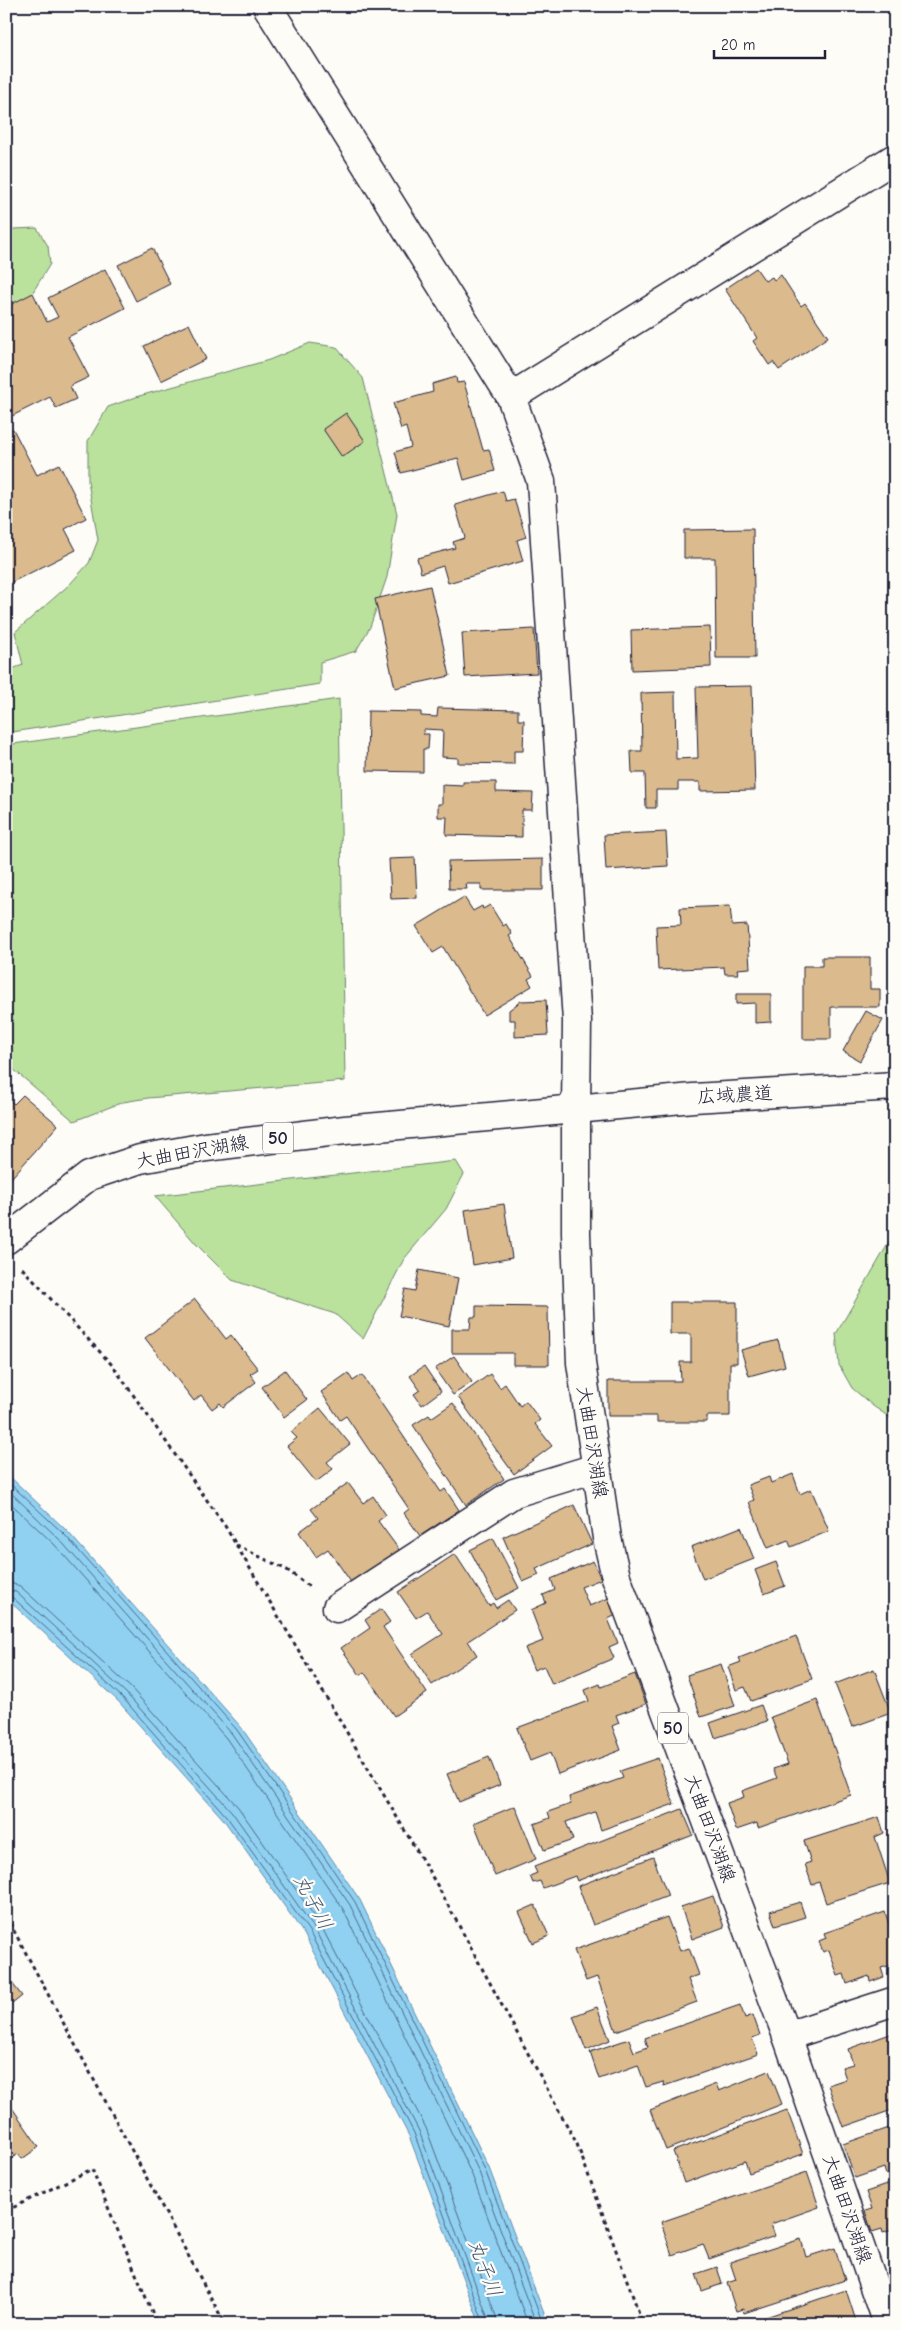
<svg xmlns="http://www.w3.org/2000/svg" width="901" height="2330" font-family="'Comic Neue','Klee One',sans-serif">
	<rect width="100%" height="100%" fill="#fdfcf7"/>
	<filter id="ink" filterUnits="userSpaceOnUse"><feTurbulence type="fractalNoise" baseFrequency=".02" numOctaves="2"/><feDisplacementMap in="SourceGraphic" scale="10" xChannelSelector="R" yChannelSelector="G"/><feConvolveMatrix kernelMatrix="1 2 1 2 8 2 1 2 1" color-interpolation-filters="sRGB"/></filter>
	<g filter="url(#ink)">
		<path fill="#bae29d" stroke="#6e826c" d="M37,228l11,18 2,18 -44,72v-102l8,-5z
			M310,343l26,4 27,31 34,136 -10,63 -17,50 -14,24 -36,11v22l-314,49v-62l17,-6 -8,-33 55,-48 19,-21 9,-23 -10,-59v-40l20,-34 31,-11 130,-36z
			M339,699l6,382 -197,17 -25,4 -49,19 -68,-58v-318z
			M456,1161l8,13 -18,35 -42,50 -41,80 -28,-25 -103,-34 -36,-36 -41,-48z
			M895,1232v189l-22,-15 -21,-18 -13,-23 -3,-31z"/>
		<path fill="#90d1f2" stroke="#648ba9" d="M6,1473l61,58 174,196 119,173 129,268 59,156h-68l-71,-188 -105,-202 -80,-114 -106,-119 -112,-103z"/>
		<g fill="none" stroke-linecap="round" stroke-linejoin="round">
			<path stroke="#4e6884" stroke-width="1" d="M6,1480l58,54 173,196 118,172 130,268 58,154
				M6,1488l53,51 173,195 118,171 129,267 57,152
				M6,1499l48,45 172,194 117,171 129,266 56,149
				M6,1581l14,5 111,102 107,119 82,117 106,204 70,188 2,8
				M6,1589l10,3 110,101 106,119 82,116 105,203 71,193
				M6,1595l6,2 110,100 105,120 82,114 105,202 70,191"/>
		</g>
		<path fill="#dbba8e" stroke="#22223b" d="M152,248l18,36 -34,17 -18,-36z
			M756,268l9,13 7,-4 2,3 7,-5 20,31 4,-3 23,34 -49,33 -6,-8 -4,3 -16,-24 4,-3 -32,-49z
			M105,269l20,39 -57,29 21,40 -19,9 6,13 -20,9 -6,-11 -44,22v-112l27,-14 14,29 11,-5 -10,-19z
			M189,324l17,35 -45,22 -17,-35z
			M456,377l1,6 7,-1 19,68 6,-1 6,22 -31,9 -6,-22 -57,15 -6,-21 16,-5 -5,-20 -5,2 -8,-26 40,-11 -1,-8z
			M346,413l19,28 -23,16 -19,-28z
			M13,429l24,46 22,-11 27,54 -21,11 11,21 -70,35v-154z
			M503,491l3,10 8,-2 12,38 -9,3 6,21 -75,22 -5,-17 -22,7 -4,-15 38,-10 -2,-6 12,-4 -10,-33z
			M753,529l2,129h-39l-1,-100h-31v-28z
			M430,586l20,90 -55,12 -20,-89z
			M710,627l1,40 -79,3 -1,-40z
			M534,629l3,44 -72,4 -3,-44z
			M752,686l3,104 -55,1v-9h-22v8h-22v18h-10l-1,-35h-13l-1,-22h11l-1,-58 34,-1 1,67 22,-1 -2,-71z
			M438,708l80,2v10h6l-1,31h-9v13l-56,-1v-5l-16,-1 1,-27 -19,-1 -1,5h6l-1,15h-5v23l-56,-1 1,-60 53,1v4l16,1z
			M463,782h33v10l37,1 -1,17h-10v27l-76,-2 1,-18h-9v-13h4v-19l21,1z
			M666,832l2,34 -62,4 -2,-35z
			M415,858l2,40 -26,1 -2,-40z
			M543,859v31h-62v-6h-15l1,5h-18l-1,-28z
			M464,897l9,14 9,-5 1,3 7,-4 13,21 3,-2 6,10 -3,2 24,40 -5,3 4,7 -48,29 -41,-68 -10,6 -17,-27z
			M730,906l2,20 15,-1 3,43 -13,1 1,5h-13l-1,-7 -66,3 -2,-44 25,-1 -1,-17z
			M822,957h48v32h10v18h-49v32h-28v-73h19z
			M736,994h35v28l-16,1v-20l-19,1z
			M546,1000l2,35 -33,2v-17h-6v-10l12,-9z
			M866,1011l17,9 -23,41 -17,-10z
			M23,1095l35,30 -52,59v-87l8,7z
			M504,1204l8,54 -39,7 -8,-55z
			M419,1270l39,8 -9,48 -50,-10 6,-27 10,2z
			M195,1299l31,40 5,-4 27,34 -8,5 6,8 -33,25 -3,-4 -8,6 -11,-14 -7,6 -49,-63z
			M670,1302h67v61h-7v53h-23v6h-50v-6h-49v-35h73l-1,-19h11v-28h-21z
			M476,1306l72,1 1,58h-36v-12h-61v-24h18l1,-12h5z
			M778,1340l7,26 -36,10 -8,-26z
			M454,1356l18,26 -19,13 -18,-26z
			M424,1366l17,25 -19,14 -8,-11 6,-4 -10,-14z
			M285,1370l22,30 -23,17 -22,-30z
			M348,1373l5,8 9,-6 79,117 4,-3 14,21 -39,26 -16,-23 5,-4 -63,-93 -6,4 -19,-28z
			M490,1374l10,14 5,-4 15,22 6,-5 14,19 -5,4 17,22 -38,28 -56,-77z
			M453,1403l51,76 -38,26 -53,-80 16,-10 2,3z
			M320,1408l30,36 -23,18 6,7 -17,13 -29,-36 10,-8 -6,-6z
			M793,1474l7,20 11,-5 18,42 -38,16 -3,-7 -20,8 -19,-46 5,-2 -6,-15 21,-8 2,6z
			M348,1483l15,20 10,-7 13,19 -8,6 22,30 -47,34 -25,-36 -12,8 -17,-25 19,-14 -7,-9z
			M574,1505l18,39 -56,25 3,6 -16,7 -20,-45z
			M741,1527l13,32 -51,20 -12,-32z
			M493,1538l26,50 -23,12 -26,-50z
			M455,1554l34,52 4,-3 3,5 12,-8 7,10 -47,31 9,14 -45,30 -20,-31 31,-20 -16,-23 -11,7 -18,-26z
			M593,1561l8,18 -20,8 8,19 20,-8 7,17 -8,4 10,24 -9,4 5,11 -62,26 -8,-18 -10,4 -9,-22 18,-7 -12,-31 15,-7 -3,-8 12,-5 -4,-11z
			M776,1562l9,24 -21,8 -9,-24z
			M381,1609l9,13 -7,5 44,66 -33,23 -30,-44 -4,3 -19,-27 29,-20 -5,-8z
			M796,1636l16,43 -61,22 -6,-14 -9,3 -8,-23 13,-5 -2,-4z
			M721,1664l14,42 -34,11 -14,-42z
			M874,1669l17,44 -39,14 -17,-43z
			M635,1674l11,30 -30,11 3,8 -7,3 9,24 -63,24 -8,-21 -20,8 -13,-33 72,-27 -4,-11 15,-6 1,3z
			M817,1700l34,95 -93,33 -1,-5 -21,7 -9,-27 17,-6 -2,-6 35,-13 -4,-9 15,-5 -17,-47z
			M761,1705l6,16 -52,17 -5,-15z
			M489,1757l11,28 -41,17 -12,-28z
			M658,1758l16,46 -73,26 -6,-18 -29,10 7,18 -29,10 -10,-26 16,-6 -2,-6 23,-8 -2,-7 54,-19 -3,-7z
			M515,1806l21,53 -41,17 -21,-53z
			M682,1809l11,26 -116,46 -2,-5 -32,12 -3,-7 -7,2 -3,-7 7,-3 -3,-6z
			M879,1817l5,16 -9,4 15,46 -64,20 -7,-21 -7,3 -7,-21 6,-2 -7,-21z
			M653,1857l15,39 -75,29 -15,-39z
			M713,1896l11,31 -32,12 -11,-32z
			M800,1902l5,15 -30,9 -5,-15z
			M535,1905l14,31 -16,7 -14,-31z
			M885,1912l8,24h2v28l-14,4 3,9 -14,5 -1,-6 -22,8 -3,-10 -6,2 -9,-26 -6,2 -4,-11 7,-3 -2,-5z
			M667,1917l13,34 9,-3 10,27 -11,4 9,23 -81,29 -19,-54 -11,4 -12,-31z
			M8,1978l14,18 -16,13v-30z
			M740,2005l5,13 8,-3 7,20 -8,3 6,16 -94,32 -1,-4 -17,5 -8,-22 -39,14 -9,-27 39,-13 5,13 14,-5 -3,-9z
			M597,2007l13,33 -24,10 -13,-34z
			M893,2033l2,5v71l-52,18 -15,-42 18,-6 -4,-12 11,-3 -5,-15z
			M769,2071l13,33 -116,46 -16,-40 66,-26 3,7z
			M6,2099l33,48 -17,12 -4,-5 -12,8z
			M787,2110l16,44 -54,19 -4,-12 -61,22 -11,-32z
			M892,2127l3,7v38l-9,3 -2,-7 -29,10 -12,-34z
			M807,2172l12,35 -48,17 4,12 -66,23 -6,-15 -31,11 -11,-33z
			M895,2182v47l-12,4 -1,-4 -10,3 -7,-21 7,-2 -6,-17z
			M801,2239l5,18 29,-9 10,32 -101,33 -1,-4 -7,2 -9,-28 9,-3 -6,-18z
			M717,2267l5,17 -20,7 -6,-17z
			M846,2290l11,34h-109v-1z"/>
		<g fill="none" stroke-linecap="round" stroke-linejoin="round">
			<g stroke="#22223b" stroke-width="31">
				<path id="street" d="M267,6l244,391 30,84 36,540 -1,88
					M511,397l384,-239
					M337,1608l177,-115 82,-25
					M787,2036l108,-35"/>
			</g>
			<g stroke="#22223b" stroke-width="31">
				<path id="secondary" d="M576,1109l117,-11 202,-12"/>
			</g>
			<g stroke="#22223b" stroke-width="31">
				<path id="primary" d="M6,1240l83,-64 51,-17 66,-12 139,-17 231,-21v124l5,130 26,175 9,39 171,459 100,288"/>
			</g>
			<path stroke="#22223b" stroke-width="3" stroke-dasharray="4 4" stroke-linecap="butt" d="M22,1268l91,98 112,160 212,359 140,259 66,180
				M236,1545l51,25 24,18
				M6,1916l219,408
				M6,2211l86,-42 65,155"/>
			<use href="#street" stroke="#fdfcf7" stroke-width="28"/>
			<use href="#secondary" stroke="#fdfcf7" stroke-width="28"/>
			<use href="#primary" stroke="#fdfcf7" stroke-width="28"/>
		</g>
	</g>
	<g text-anchor="middle" dominant-baseline="central" stroke-width="4.5" stroke-linejoin="round" paint-order="stroke">
		<g fill="#fdfcf7" stroke="#646373" stroke-width="1">
			<rect x="263" y="1122.5" width="30" height="31" rx="4"/>
			<rect x="658" y="1712.5" width="30" height="31" rx="4"/>
		</g>
		<g font-size="18" font-weight="bold" fill="#22223b">
			<text x="278" y="1138">50</text>
			<text x="673" y="1728">50</text>
		</g>
		<g font-size="19" fill="#22223b" stroke="#fdfcf7">
			<text transform="translate(735 1095) rotate(-3)">広域農道</text>
			<text transform="translate(192 1152) rotate(-10)">大曲田沢湖線</text>
			<text transform="translate(592 1442) rotate(81)">大曲田沢湖線</text>
			<text transform="translate(710 1828) rotate(70)">大曲田沢湖線</text>
			<text transform="translate(847 2209) rotate(71)">大曲田沢湖線</text>
		</g>
		<g font-size="20" font-style="italic" fill="#435772" stroke="#fdfcf7">
			<text transform="translate(313 1902) rotate(62)">丸子川</text>
			<text transform="translate(485 2268) rotate(69)">丸子川</text>
		</g>
	</g>
	<rect width="901" height="2330" fill="none" stroke="#fdfcf7" stroke-width="25"/>
	<rect x="12" y="12" width="876" height="2305" fill="none" stroke="#22223b" stroke-width="2" filter="url(#ink)"/>
	<path d="M714 50v8h111v-8" fill="none" stroke="#22223b" stroke-width="2.5"/>
	<text x="721" y="50" font-size="15" fill="#22223b" stroke="#fdfcf7" stroke-width="4" paint-order="stroke">20 m</text>
</svg>
